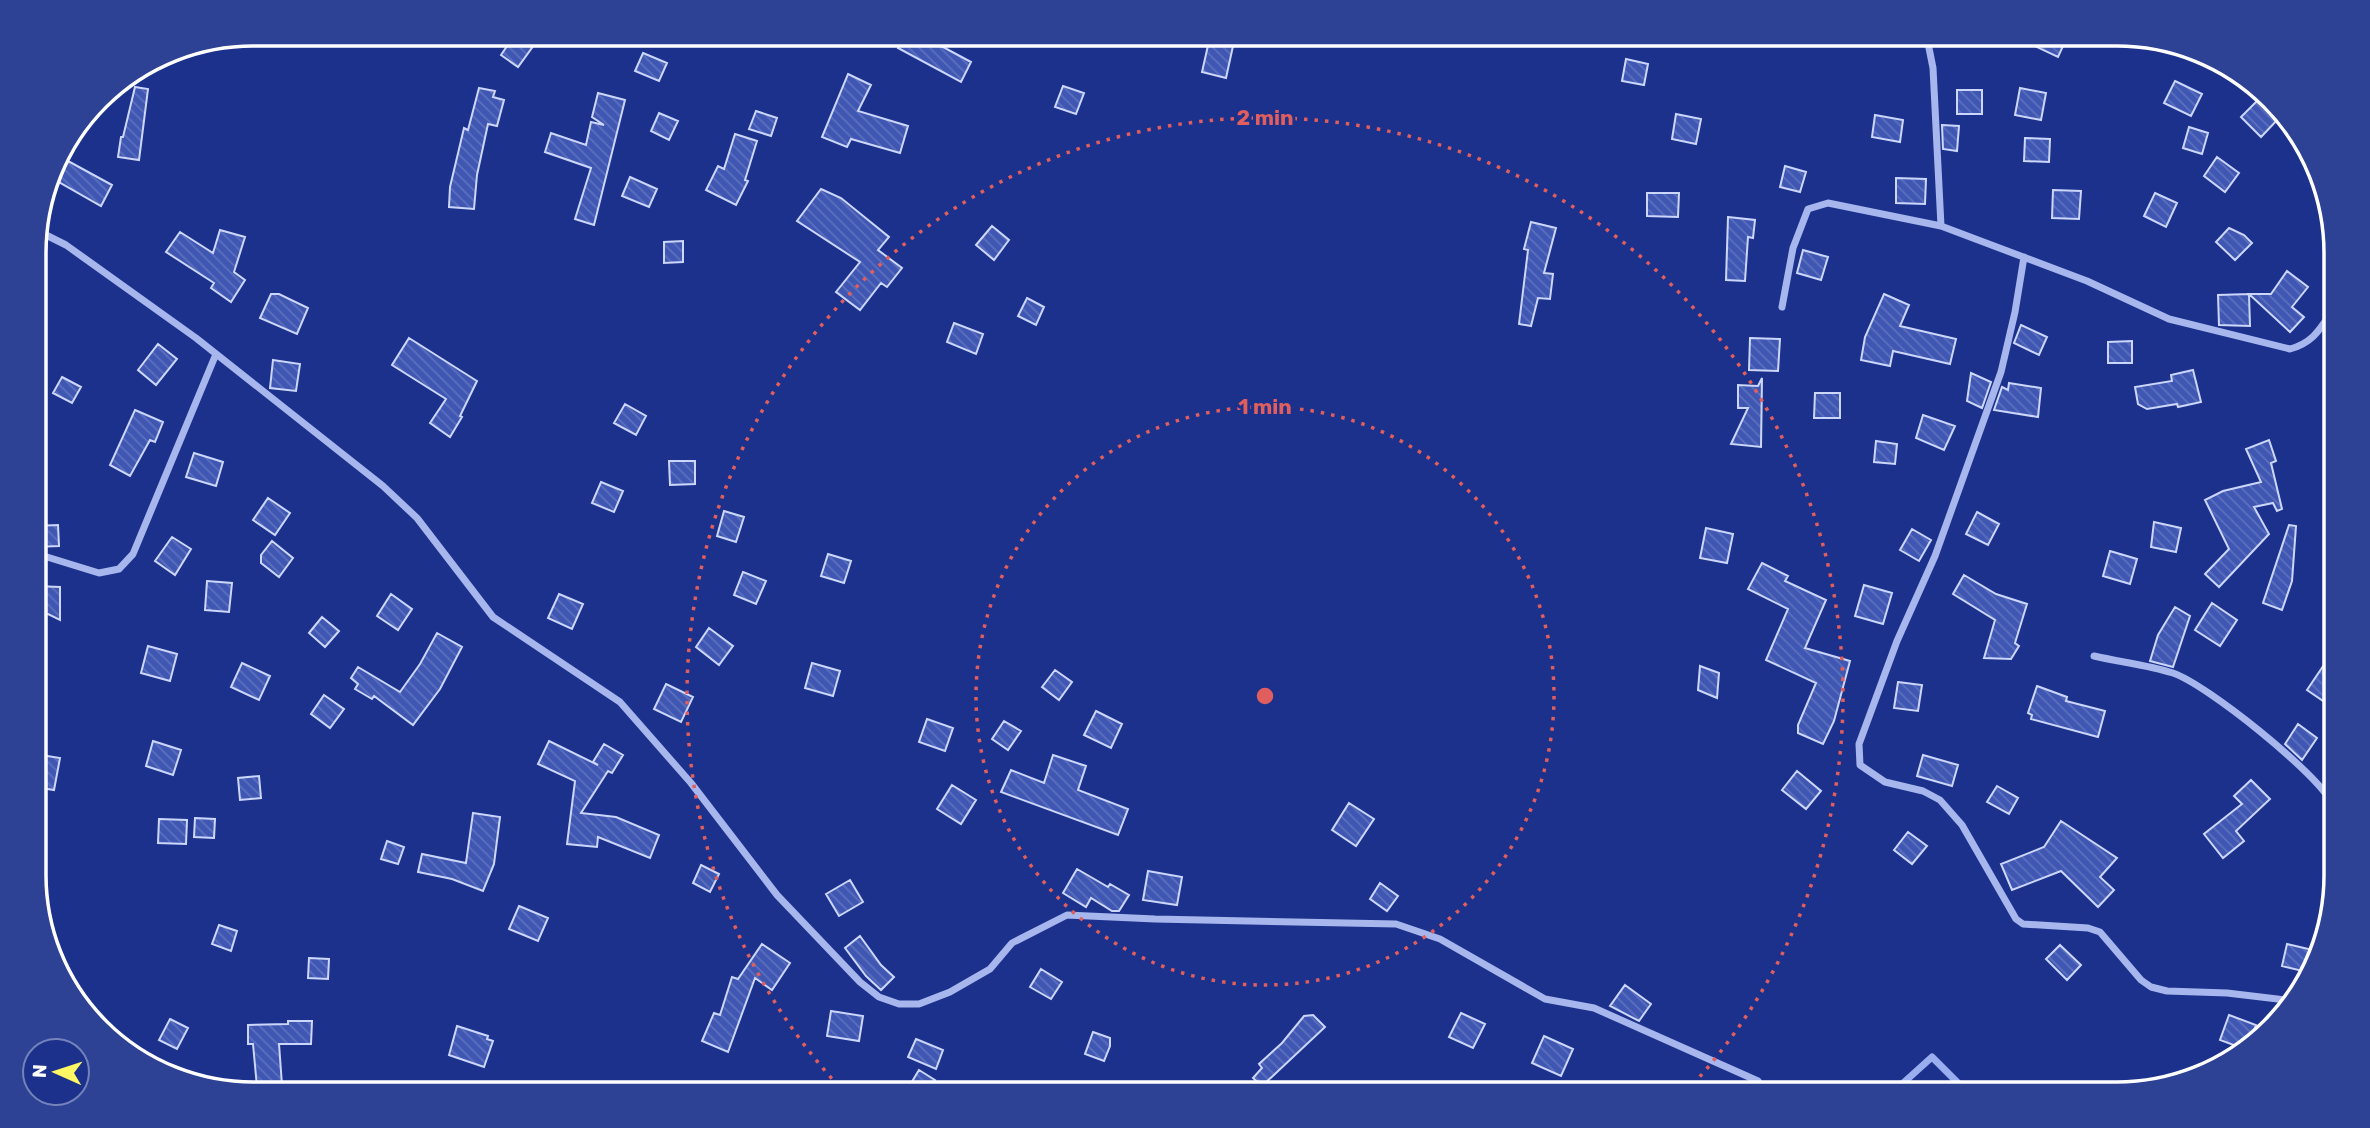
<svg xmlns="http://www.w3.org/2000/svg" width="2370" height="1128" font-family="Rubik,sans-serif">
	<defs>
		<pattern id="building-back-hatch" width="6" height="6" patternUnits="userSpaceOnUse" patternTransform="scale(1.75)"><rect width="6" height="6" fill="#3f57b2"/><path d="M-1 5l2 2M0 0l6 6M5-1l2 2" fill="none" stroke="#5c70be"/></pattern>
	</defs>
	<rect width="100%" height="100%" fill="#1b318c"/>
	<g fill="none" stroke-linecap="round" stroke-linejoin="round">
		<path stroke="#9aadef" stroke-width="7" d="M1891,1094l41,-37 37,37"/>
	</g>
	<path fill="url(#building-back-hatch)" stroke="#ccd6fa" stroke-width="2" d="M516,33l18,12 -16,22 -17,-12z
		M905,33h12l54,29 -10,20 -63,-34z
		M2007,33h62l-11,24z
		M1209,41l24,5 -7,32 -24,-6z
		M643,53l24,10 -8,18 -24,-10z
		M1626,59l22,5 -4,21 -22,-4z
		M848,74l23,11 -13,26 50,15 -8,27 -49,-14 -4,8 -25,-10z
		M2175,81l27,13 -11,22 -27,-13z
		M1063,86l21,7 -8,21 -21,-7z
		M135,87l13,2 -9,71 -21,-3 3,-20h2z
		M479,88l16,3 -2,6 11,3 -7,26 -9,-2 -11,51 -3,34 -25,-2 1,-20 14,-59 4,2z
		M2020,88l26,5 -5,27 -26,-5z
		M1957,90h25v24h-25z
		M598,93l27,7 -31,125 -19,-6 16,-51 -46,-16 6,-19 35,12 5,-23 13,3 -12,-8z
		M2262,96l19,20 -20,21 -20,-20z
		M756,111l21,7 -6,18 -22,-7z
		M659,113l19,8 -9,19 -18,-9z
		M1676,114l25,5 -5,25 -24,-5z
		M1875,115l28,5 -3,22 -28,-5z
		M1942,125l17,1 -2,25 -14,-2z
		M2189,127l19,6 -6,21 -19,-6z
		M735,134l22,7 -12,39 3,1 -12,24 -30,-15 12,-24 6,3z
		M2025,138l25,1 -1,23 -25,-1z
		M57,155l55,30 -11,21 -51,-29z
		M2217,157l22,16 -14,19 -21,-16z
		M1785,166l21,6 -6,20 -20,-5z
		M630,177l27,12 -8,18 -27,-11z
		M1896,178l30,1 -1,25 -29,-1z
		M821,189l20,9 48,39 -11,13 24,18 -15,19 -6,-4 -21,27 -24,-18 24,-30 -63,-41z
		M2053,190l28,1 -2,28 -27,-1z
		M1647,193h32l-1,24 -31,-1z
		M2155,193l22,10 -11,24 -22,-11z
		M1728,217l27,3 -2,18 -5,-1 -3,44 -19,-1z
		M1531,222l25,6 -12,45 9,1 -3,25 -12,-1 -7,28 -12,-2 9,-74 -4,-1z
		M992,226l17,14 -15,20 -18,-15z
		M2229,228l15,7 8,8 -17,17 -19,-18z
		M220,230l25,7 -11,35 11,8 -14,22 -20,-14 3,-5 -48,-31 14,-20 33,21z
		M683,241v21l-19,1v-21z
		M1803,250l25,7 -7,23 -24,-7z
		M2287,271l21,16 -16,20 12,10 -14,15 -41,-38h22z
		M271,294h8l29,14 -11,26 -37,-16z
		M1884,294l25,11 -9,21 56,13 -6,25 -57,-13 -3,15 -29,-6 4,-23z
		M2249,294l1,32 -31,-1 -1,-30z
		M1027,298l17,9 -8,18 -18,-9z
		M954,323l29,11 -7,20 -29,-12z
		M2021,325l26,12 -8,18 -25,-12z
		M409,338l68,43 -17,35 2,1 -12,20 -20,-14 16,-24 -54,-34z
		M1750,338l30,1 -2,32 -29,-1z
		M2132,341v22h-24v-21z
		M158,344l19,15 -21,26 -18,-15z
		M273,360l27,4 -4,27 -26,-3z
		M2193,370l8,32 -23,5 -1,-3 -30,5 -9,-5 -3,-17 37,-6 -1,-6z
		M1971,373l20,9 -9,26 -15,-7z
		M62,377l19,10 -9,16 -19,-10z
		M1762,378l-1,69 -30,-3 17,-36h-10v-23l20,1z
		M2009,383l32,5 -3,29 -44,-7 8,-23 6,3z
		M1815,393h25v25h-26z
		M625,404l21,12 -10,19 -22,-12z
		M135,410l28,12 -8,20 -5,-2 -20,36 -20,-11z
		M1923,415l32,11 -11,24 -28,-12z
		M2269,440l7,21 -5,2 11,46 -5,2 -4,-8 -19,4 15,27 -50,53 -14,-13 24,-25 -24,-49 18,-9 38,-9 -15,-33z
		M1876,441l21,3 -2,20 -21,-2z
		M194,453l29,9 -7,24 -30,-9z
		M669,461h26v23l-25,1z
		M601,482l22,9 -9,21 -22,-9z
		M268,498l22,15 -15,22 -22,-15z
		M724,511l20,6 -8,25 -19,-6z
		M1977,512l22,12 -11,21 -22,-11z
		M2154,522l27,6 -5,24 -25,-5z
		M58,525l1,21 -25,1v-21z
		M2289,525l7,1 -4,55 -10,29 -19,-7z
		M1706,528l27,6 -6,29 -27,-5z
		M1912,529l19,11 -12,21 -19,-11z
		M172,537l19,12 -16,26 -20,-14z
		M272,541l21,17 -14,19 -18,-14v-8z
		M2110,551l27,8 -7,25 -27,-8z
		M828,554l23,7 -7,22 -23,-7z
		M1762,563l26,13 -3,5 41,19 -21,48 45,13 -16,60 -11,23 -25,-11v-8l18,-42 -50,-23 22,-51 -40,-20z
		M743,572l23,9 -10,23 -22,-9z
		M1964,575l32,19 31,10 -12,39 4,3 -8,13 -27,-1 11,-38 -42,-26z
		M207,581l25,2 -3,29 -24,-2z
		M1864,585l28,8 -9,31 -28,-8z
		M35,586l25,1v33l-12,-6h-13z
		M391,594l21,15 -14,21 -21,-14z
		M559,594l24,10 -11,25 -24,-11z
		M2212,603l25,17 -17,26 -25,-16z
		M2175,607l15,9 -17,51 -23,-6 8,-26z
		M322,617l17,14 -14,16 -16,-14z
		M709,628l24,18 -14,19 -23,-18z
		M437,633l25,14 -22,42 -27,36 -39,-29 -2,3 -17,-10 3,-5 -7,-6 7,-11 42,25 20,-28z
		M148,646l29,8 -7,27 -29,-8z
		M2336,647v47l-7,11 -22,-15z
		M242,663l28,13 -11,24 -28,-13z
		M812,663l28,8 -7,25 -28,-8z
		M1700,666l19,7 -2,25 -19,-8z
		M1055,670l17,12 -13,18 -17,-13z
		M1898,682l24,3 -4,26 -24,-3z
		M666,684l27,13 -12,25 -27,-13z
		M2037,686l30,11 -1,4 39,10 -7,26 -67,-18 1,-4 -4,-2z
		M324,695l20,14 -14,19 -19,-14z
		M1096,711l26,13 -11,24 -27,-13z
		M927,719l26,9 -8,23 -26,-9z
		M1004,721l17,10 -13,19 -16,-11z
		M2298,724l19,14 -15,22 -17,-16z
		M153,741l28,9 -8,25 -27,-9z
		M549,741l49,24 -5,-3 11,-18 19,11 -11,18 -4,-2 -27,42 35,4 43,18 -9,23 -52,-21 -1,10 -30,-3 8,-63 -37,-17z
		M35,754l25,4 -6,32 -19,-3z
		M1053,755l33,11 -8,24 50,19 -10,26 -117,-43 10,-22 33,13z
		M1923,755l35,10 -6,21 -35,-10z
		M1797,771l24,20 -15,18 -24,-19z
		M259,776l2,22 -21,2 -2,-22z
		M2251,780l19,19 -34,32 8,10 -21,17 -19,-24 38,-30 -8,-8z
		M952,785l24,15 -15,24 -24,-15z
		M1997,786l21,12 -9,16 -22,-12z
		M1349,803l25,16 -18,27 -24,-16z
		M473,813l27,4 -6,47 -11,27 -31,-12 -34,-7 4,-18 44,9z
		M195,818l20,1 -1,19 -20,-1z
		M159,819l28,1 -1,24 -28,-1z
		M2061,821l56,37 -17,19 14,13 -16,17 -37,-36 -49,19 -11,-26 43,-17z
		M1908,832l19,14 -15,18 -18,-14z
		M387,841l17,6 -6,17 -17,-5z
		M701,865l18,9 -9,18 -17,-9z
		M1077,869l31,18 2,-3 19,11 -10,16h-7l-21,-13 -5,9 -23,-14z
		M1148,871l34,6 -5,28 -34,-5z
		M850,880l13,22 -24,14 -13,-22z
		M1380,883l18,13 -11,15 -17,-12z
		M519,906l29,12 -10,23 -29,-12z
		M219,925l18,6 -6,20 -19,-7z
		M860,936l21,29 13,12 -13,13 -15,-14 -21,-28z
		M762,944l28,19 -18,27 -17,-12 -27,74 -26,-11 12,-28 6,2 12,-38 6,2z
		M2287,944l30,7 -6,22 -29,-7z
		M2060,945l21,20 -14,15 -21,-21z
		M309,958l20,1 -1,20 -20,-1z
		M1041,969l21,13 -11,17 -21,-12z
		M1625,985l26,19 -12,17 -29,-15z
		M831,1011l32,5 -4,25 -32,-5z
		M1461,1013l24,11 -12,24 -24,-11z
		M1313,1015l12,12 -63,59 -9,-8 9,-10 -3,-4 23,-21 22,-27z
		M2229,1015l27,10 -9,25 -27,-10z
		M170,1019l18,9 -11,21 -18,-9z
		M288,1021h24l-1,23h-32l3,41 -25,2 -4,-43h-5v-19l40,-1z
		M457,1026l31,10 -1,3 6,2 -9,26 -35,-12z
		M1093,1032l17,6v8l-6,15 -19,-7z
		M1544,1036l29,13 -12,27 -29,-13z
		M916,1039l27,11 -7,19 -28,-12z
		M919,1070l16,10 -8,15h-23z"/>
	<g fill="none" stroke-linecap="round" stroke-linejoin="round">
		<path stroke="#a7b6ed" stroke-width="7" d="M1919,33l9,10 5,25 8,158
			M36,230l30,15 130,93 187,148 34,32 76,99 127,85 71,81 86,112 83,87 19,15 20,7h20l31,-12 40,-23 22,-26 55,-28 88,4 241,5 44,15 105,60 49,9 164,73
			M2024,257l-9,55 -14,60 -66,184 -38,85 -38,103 1,21 25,17 38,9 17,9 22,25 54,94 7,5 65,4 12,4 41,48 10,7 16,4 60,2 67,8
			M1782,307l11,-59 15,-39 20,-6 113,23 146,55 82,38 121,30c25,-7 31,-22 45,-42
			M34,553l65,20 20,-4 14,-15 83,-200
			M2094,656c26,6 54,9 79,17 33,11 146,101 160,132 6,14 1,56 3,74"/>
	</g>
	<g fill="none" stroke="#e05e5e" stroke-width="3.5" stroke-dasharray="3.5 7">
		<circle cx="1265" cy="696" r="289"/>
		<path d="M846 1094A578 578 0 1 1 1684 1094"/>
	</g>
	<path d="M0 0H2370V1128H0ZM253 46H2117A207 207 0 0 1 2324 253V875A207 207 0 0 1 2117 1082H253A207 207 0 0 1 46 875V253A207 207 0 0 1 253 46Z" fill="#2d4195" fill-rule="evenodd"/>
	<path fill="none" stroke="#fff" stroke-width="3.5" d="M253 46H2117A207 207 0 0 1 2324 253V875A207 207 0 0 1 2117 1082H253A207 207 0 0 1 46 875V253A207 207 0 0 1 253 46Z"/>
	<circle cx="1265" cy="696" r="10" fill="#e05e5e" stroke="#1b318c" stroke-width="3.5"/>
	<g font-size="21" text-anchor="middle" font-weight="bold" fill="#e05e5e" stroke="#1b318c" stroke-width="6" stroke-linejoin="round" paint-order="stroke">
		<text x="1265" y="125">2 min</text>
		<text x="1265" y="414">1 min</text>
	</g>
	<g transform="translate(56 1072) rotate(273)"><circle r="33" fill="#1b318c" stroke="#7683ba" stroke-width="2"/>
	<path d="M0-5L12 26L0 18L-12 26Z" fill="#fff763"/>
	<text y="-10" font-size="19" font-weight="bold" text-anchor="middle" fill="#ffffff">N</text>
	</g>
</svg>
